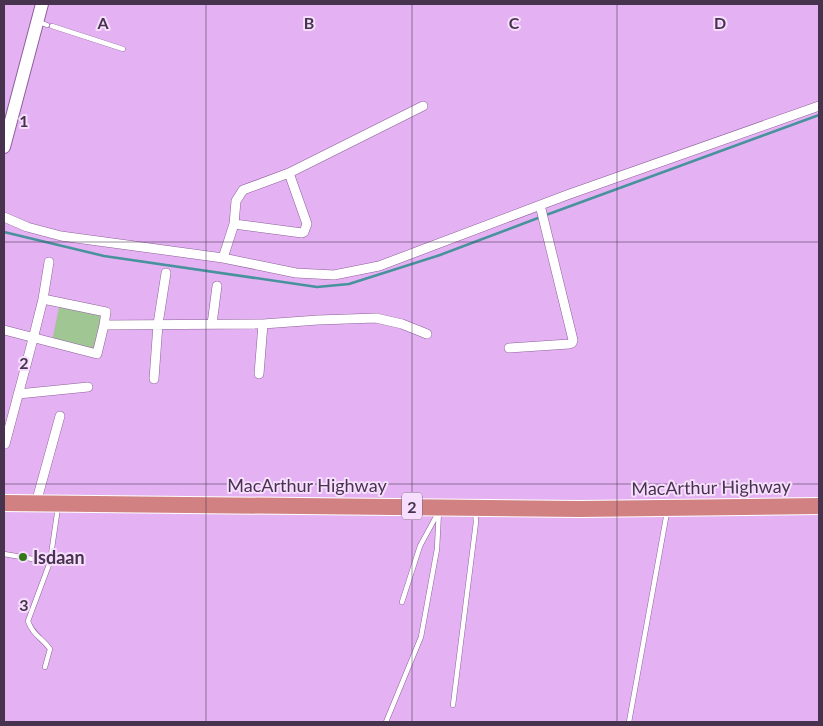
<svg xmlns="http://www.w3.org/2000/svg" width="823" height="726" font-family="Lato,sans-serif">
	<rect width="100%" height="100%" fill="#e4b2f2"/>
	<path fill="#a0c694" d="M59,307l42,9 -8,34 -41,-9z"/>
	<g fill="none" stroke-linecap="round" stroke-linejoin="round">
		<path stroke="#47929d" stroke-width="2.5" d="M546,215l273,-100
			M4,232l100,24 213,31 32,-3 91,-29 98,-37"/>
		<g stroke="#8d609a" stroke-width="5.5">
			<path id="lane" d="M39,22l8,3
				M52,26l71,23
				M4,554l46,8 8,-55
				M402,602l18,-56 18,-33
				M45,667l5,-18c-8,-11 -18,-15 -22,-28l22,-59
				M453,705l23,-183 -1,-11
				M386,722l35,-85 16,-88 2,-39
				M629,722l38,-210"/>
		</g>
		<g stroke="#8d609a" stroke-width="10">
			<path id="street" d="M4,217l23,10 34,9 162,22 73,15 38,2 45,-9 188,-71 252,-89
				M234,224l68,9 2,-1 3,-8 -18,-51
				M223,258l11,-34 2,-23 7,-11 46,-17 134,-67
				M43,299l63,13 -2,13
				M212,324l5,-38
				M4,330l93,24 7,-29 159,-1 55,-4 58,-2 26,6 25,10
				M509,348l60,-4 3,-1 1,-3 -33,-135
				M259,374l4,-50
				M154,379l4,-55 8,-51
				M18,394l70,-7
				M5,444l28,-105 10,-40 6,-37
				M36,503l24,-87"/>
		</g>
		<g stroke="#8d609a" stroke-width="14">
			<path id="secondary" d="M4,147l38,-143"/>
		</g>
		<g stroke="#fff" stroke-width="18">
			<path id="highway" d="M4,503l575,6 240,-3"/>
		</g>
		<use href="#lane" stroke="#fff" stroke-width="4.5"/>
		<use href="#street" stroke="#fff" stroke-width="9"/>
		<use href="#secondary" stroke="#fff" stroke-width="12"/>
		<use href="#highway" stroke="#d18182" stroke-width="16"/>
	</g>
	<path fill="none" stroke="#47334d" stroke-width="1" stroke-opacity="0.55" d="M206,4v718M412,4v718M617,4v718M4,242h815M4,484h815"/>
	<circle fill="#347819" stroke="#f7defe" stroke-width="2" cx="23" cy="557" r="5"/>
	<g text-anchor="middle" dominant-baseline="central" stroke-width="4" stroke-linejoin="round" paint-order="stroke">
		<rect fill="#f7defe" stroke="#7c6682" stroke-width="1" x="402" y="492.5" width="20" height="27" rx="4"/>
		<g font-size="16" font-weight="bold" fill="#47334d">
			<text x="412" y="506">2</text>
		</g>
		<g font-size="18" fill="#47334d" stroke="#f7defe">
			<text x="307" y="485">MacArthur Highway</text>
			<text transform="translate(711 487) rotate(-1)">MacArthur Highway</text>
		</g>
		<g font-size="18" font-weight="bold" fill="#47334d" stroke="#f7defe" text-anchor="start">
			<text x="33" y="557">Isdaan</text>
		</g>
	</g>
	<g font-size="16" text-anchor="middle" font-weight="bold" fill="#47334d" stroke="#f7defe" stroke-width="4" stroke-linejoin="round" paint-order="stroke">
		<text x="103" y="29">A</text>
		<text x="309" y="29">B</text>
		<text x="514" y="29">C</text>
		<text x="720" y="29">D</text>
		<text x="24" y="127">1</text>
		<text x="24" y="369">2</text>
		<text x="24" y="611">3</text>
	</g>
	<rect width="823" height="726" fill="none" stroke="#47334d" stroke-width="10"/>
</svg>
